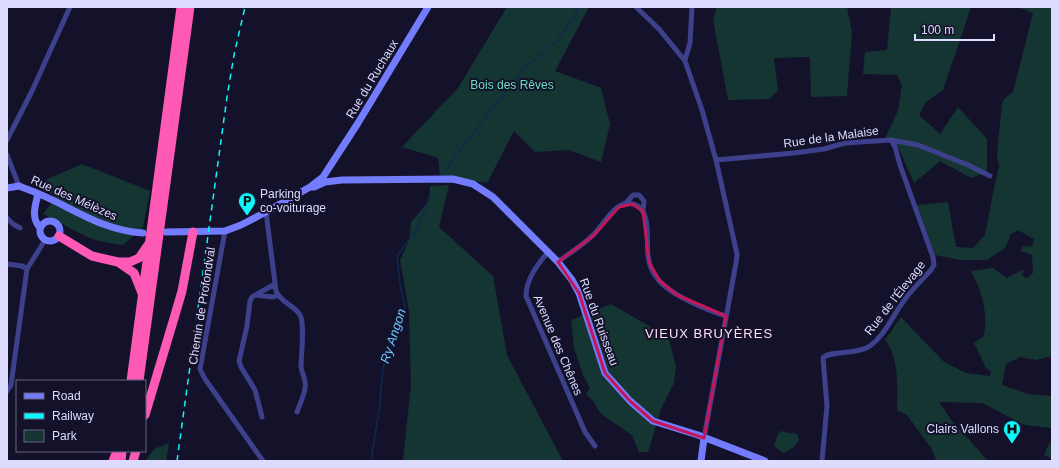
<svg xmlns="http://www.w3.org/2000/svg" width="1059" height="468" font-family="Arial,sans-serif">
	<rect width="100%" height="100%" fill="#14122b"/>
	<path fill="#153532" d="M507,7h82l-34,64 46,17 9,36 -9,38 -32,-12 -34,2 -21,-21 -27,52 -47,-7 -2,-18 -36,-11 56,-59z
		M717,7h130l5,26 -5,63 -36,1 -1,-40 -36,1 4,32 -8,9 -42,1 -15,-81z
		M889,7h82l-28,83 -17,12 -7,13 21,19 18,-27 29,32v33l-16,6 -31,-17 -26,22 -16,-36 -13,-9 13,-27 4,-26 -5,-10 -34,-1 2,-22 22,-2 4,-42z
		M1017,7h35v349l-16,4 -16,-3 -14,7 -4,21 26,9 24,2v32l-27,-3 -43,-22 -43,-1 13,19 35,39 -50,1 -6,-13 -24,-33 -10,-5c0,-22 3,-52 -12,-70l16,-23 42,44 23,12 24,3 1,-5 -5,-3 -12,-25 10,-7c4,-25 -2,-44 -13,-65l22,-3 14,10 17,-9 -2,6 5,3 6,-5 -1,-18 -11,-4 1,-4 10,-1 2,-7 -16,-9 -7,4 -6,14 -18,12h-26l-26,-5 -18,-50 31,-3 8,45 17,1 12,-13 9,-47 5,-21 -2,-13 5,-49 2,-6 9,-7 20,-79z
		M82,164l68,27 -7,36 -20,18c-11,-2 -23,-3 -33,-7 -17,-7 -31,-17 -47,-24l12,-16 -14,-16z
		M449,185l-10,42 54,49 14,79 56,106h-160l8,-76 -2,-74 -9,-51 9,-19 2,-19 18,-21 1,-15z
		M611,304l57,33 8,29 -2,17 -13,26 -13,43h-9l-7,-17 -31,-21 -8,-13 -7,-7 4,-6 -7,-13 -9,-27 -3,-28z
		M781,431c6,2 10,2 16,3l2,6c-3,6 -10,11 -16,13l-9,-7 4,-12z
		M169,443l-3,18h-21l9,-12z
		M1049,443l3,2v14l-8,-4z"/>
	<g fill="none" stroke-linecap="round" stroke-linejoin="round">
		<path stroke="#0e2a4e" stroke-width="1.5" d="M441,175l83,-107 33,-27 20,-29 -1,-5
			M371,461l9,-58 3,-35 22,-61 -5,-24 -3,-27 21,-28 12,-32"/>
		<path stroke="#3d408a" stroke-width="5" d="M636,7l23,22 26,32 17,49 14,50 21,94 -1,9 -32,175
			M685,60l5,-17 2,-36
			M7,140l25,-49 38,-84
			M7,155l12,31
			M716,160l78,-7 30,-4 21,-6 46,-3 27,5 50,20 22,11
			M625,204l8,-9h6l5,6 -1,10
			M266,212l10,79c5,12 18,14 24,24 5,8 1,41 1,52 1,7 6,14 4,21 -1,8 -5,16 -8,24
			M7,218l6,6 7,4
			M225,231l-25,138 5,10 58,82
			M548,252c-10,12 -22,27 -22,44l59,136 10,14
			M558,262c11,-9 24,-16 34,-26 9,-8 18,-26 29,-31 4,-2 8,-2 12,-1 19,4 13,37 15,52 1,8 4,16 9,22 11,16 51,33 69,38
			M7,264l15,2 5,3
			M255,295l18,2 5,-2
			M7,391l4,-6 16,-116 18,-29
			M262,417l-7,-27 -14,-23 -2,-6 8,-35 3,-25 2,-4 7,-4 16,-9
			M822,461l5,-55 -4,-48c7,-8 34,-3 47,-12 14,-10 21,-27 31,-41 8,-13 20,-24 30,-35l3,-5 -1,-8 -33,-92 -5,-18 -4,-7"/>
		<path stroke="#747cfe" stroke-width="7" d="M310,187h4l11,-5 17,-2 111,-1 20,5 20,13 65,65 14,18 7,13 26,80 25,28 23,20 45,14 67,26
			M7,188l12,-2 5,2c42,14 72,42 119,45
			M38,194c-3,12 -7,24 2,34
			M40 231a10 10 0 1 1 20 0a10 10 0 1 1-20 0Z
			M166,232l59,-1 16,-6 25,-13 44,-25 13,-10 35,-54 70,-116
			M701,461l3,-23"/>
		<path stroke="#fd59b5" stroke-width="9" d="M59,236l33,20 26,6h12l9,-4 9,-13
			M118,262l16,11 8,20
			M131,381l50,-374
			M139,381l51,-374
			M145,415l30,-100 7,-24 11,-59
			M113,461l4,-10
			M121,461l1,-10
			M133,461l3,-10"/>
		<path stroke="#0bf8fc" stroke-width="1.5" stroke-dasharray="6 5" stroke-linecap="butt" d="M177,461l50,-364 7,-42 11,-48"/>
	</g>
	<path fill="none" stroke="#c2185b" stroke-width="3" stroke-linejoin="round" d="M632,204l11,7 6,51 10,18 18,15 49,21 -22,122 -51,-17 -23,-20 -25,-28 -26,-80 -21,-31 35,-26 26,-29z"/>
	<defs>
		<g id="parking-pin" transform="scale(0.9)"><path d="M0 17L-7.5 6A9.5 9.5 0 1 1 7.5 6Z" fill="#0bf8fc" stroke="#14122b"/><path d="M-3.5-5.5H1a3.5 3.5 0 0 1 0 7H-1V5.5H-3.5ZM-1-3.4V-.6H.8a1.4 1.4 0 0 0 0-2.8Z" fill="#111"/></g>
		<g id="hospital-pin" transform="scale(0.9)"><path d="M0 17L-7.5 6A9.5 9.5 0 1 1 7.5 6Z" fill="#0bf8fc" stroke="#14122b"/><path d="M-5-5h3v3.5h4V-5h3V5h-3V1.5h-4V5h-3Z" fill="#111"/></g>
	</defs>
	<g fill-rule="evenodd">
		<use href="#parking-pin" x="247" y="201"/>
		<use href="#hospital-pin" x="1012" y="429"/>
	</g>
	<g text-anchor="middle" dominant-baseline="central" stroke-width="4" stroke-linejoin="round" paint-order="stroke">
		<g font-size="12" fill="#dddcff" stroke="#14122b">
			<text transform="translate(372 79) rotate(-59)">Rue du Ruchaux</text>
			<text transform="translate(831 137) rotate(-8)">Rue de la Malaise</text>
			<text transform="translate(74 198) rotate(24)">Rue des Mélèzes</text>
			<text transform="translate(895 298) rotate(-52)">Rue de l'Élevage</text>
			<text transform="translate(202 306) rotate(-81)">Chemin de Profondval</text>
			<text transform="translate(599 322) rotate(70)">Rue du Ruisseau</text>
			<text transform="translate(558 345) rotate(67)">Avenue des Chênes</text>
		</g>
		<g font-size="12" fill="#67e0b8" stroke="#14122b">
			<text x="512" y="85">Bois des Rêves</text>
		</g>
		<g font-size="12" fill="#dddcff" stroke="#14122b" text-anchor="start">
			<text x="260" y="194">Parking<tspan x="260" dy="14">co-voiturage</tspan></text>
			<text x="999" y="429" text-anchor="end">Clairs Vallons</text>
		</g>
		<g font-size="13" letter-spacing="1" fill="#ffdef5" stroke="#14122b">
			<text x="709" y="333">VIEUX BRUYÈRES</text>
		</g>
		<g font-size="13" font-style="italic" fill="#6bc6fd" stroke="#14122b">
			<text transform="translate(393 336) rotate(-72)">Ry Angon</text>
		</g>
	</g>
	<rect width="1059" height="468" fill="none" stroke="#dddcff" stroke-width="16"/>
	<rect x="16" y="380" width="130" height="72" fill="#14122b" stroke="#646380"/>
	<rect x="24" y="393" width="20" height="6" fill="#747cfe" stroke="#646380"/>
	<text x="52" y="400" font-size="12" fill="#dddcff">Road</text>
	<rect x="24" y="413" width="20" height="6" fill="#0bf8fc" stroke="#646380"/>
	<text x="52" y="420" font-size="12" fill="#dddcff">Railway</text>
	<rect x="24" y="430" width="20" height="12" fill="#153532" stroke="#646380"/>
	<text x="52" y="440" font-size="12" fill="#dddcff">Park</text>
	<path d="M915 34v6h79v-6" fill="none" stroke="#dddcff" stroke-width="2"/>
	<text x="921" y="34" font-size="12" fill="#dddcff" stroke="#14122b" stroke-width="3" paint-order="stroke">100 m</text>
</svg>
